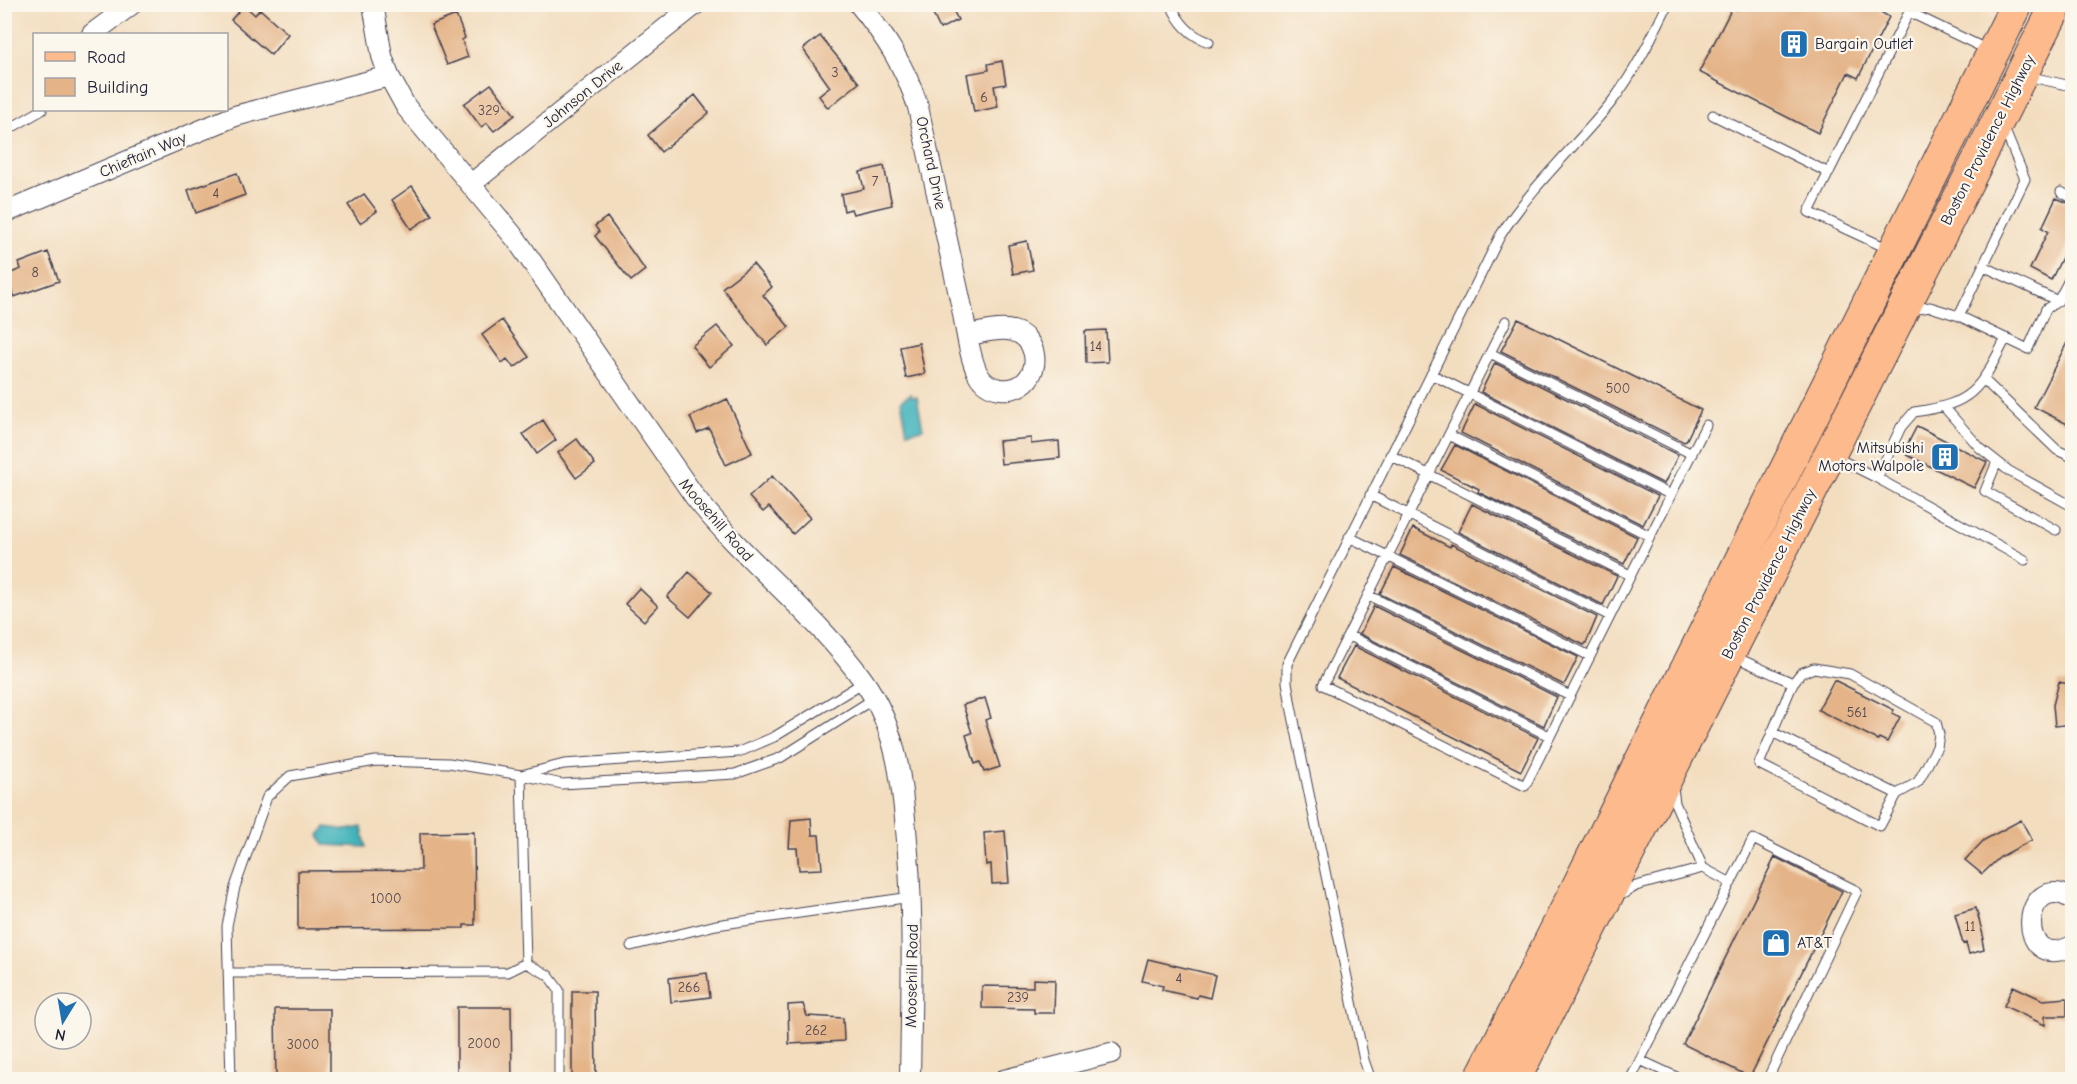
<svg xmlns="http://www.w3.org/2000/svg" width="2077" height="1084" font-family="'Comic Neue',sans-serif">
	<rect width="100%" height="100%" fill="#fbf7ec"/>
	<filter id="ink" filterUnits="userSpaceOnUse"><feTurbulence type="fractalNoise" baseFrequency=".0167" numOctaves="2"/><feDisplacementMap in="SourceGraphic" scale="12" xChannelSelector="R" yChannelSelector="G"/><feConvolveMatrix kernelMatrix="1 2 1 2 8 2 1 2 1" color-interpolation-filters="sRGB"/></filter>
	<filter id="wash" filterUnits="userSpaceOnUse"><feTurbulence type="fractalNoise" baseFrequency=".008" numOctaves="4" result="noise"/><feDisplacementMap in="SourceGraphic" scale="24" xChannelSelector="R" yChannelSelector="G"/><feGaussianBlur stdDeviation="1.35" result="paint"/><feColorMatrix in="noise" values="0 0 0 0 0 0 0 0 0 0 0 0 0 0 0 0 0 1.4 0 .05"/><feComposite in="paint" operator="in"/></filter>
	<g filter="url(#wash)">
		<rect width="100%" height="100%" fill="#f3ddbf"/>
		<path fill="#43b3bb" stroke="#326a7b" stroke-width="1.5" d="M911,394l1,3h5l6,32 -16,3 -6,-32z
			M326,827l21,3 15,-3 4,20 -42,-2 -5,-10z"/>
		<g id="blocks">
			<path fill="#e4b387" d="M928,4h22l8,16 -18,9z
				M1739,4h143l-3,7 10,6 -31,61 -10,-5 -30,60 -119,-61 33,-64 5,2z
				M244,5l11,10 5,-6 28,25 -17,21 -40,-35z
				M456,15l9,23 -3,2 6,17 -21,8 -16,-40z
				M820,36l39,47 -31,25 -9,-12 11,-9 -27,-38z
				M1002,61l4,23 -12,2 4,21 -24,5 -7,-38 22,-4 -1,-6z
				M491,84l24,31 -21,16 -7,-8 -6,4 -17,-23z
				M695,95l14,18 -48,39 -13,-17z
				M884,166l8,39 -39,9 -2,-5 -7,2 -3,-17 23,-5 -4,-17z
				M237,173l8,22 -49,18 -8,-23z
				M412,186l20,29 -21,14 -19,-29z
				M364,194l13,17 -17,12 -12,-18z
				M2056,198l17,7v30l-22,45 -21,-11 18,-38 -6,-3z
				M607,217l38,53 -14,11 -36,-45 4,-4 -4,-6z
				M1027,241l6,29 -20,4 -5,-29z
				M48,252l11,29 -45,16 -8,-22 15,-6 -2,-6z
				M753,264l19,23 -9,8 26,32 -22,18 -45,-57z
				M1518,319l183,91 -15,31 -2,1 -183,-91z
				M502,320l27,37 -15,11 -7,-9 -5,4 -20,-28z
				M717,326l17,20 -25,21 -17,-21z
				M1106,330l2,32 -22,1 -1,-32z
				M2073,331v96l-39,-20z
				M919,343l6,31 -19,4 -6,-31z
				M1495,363l183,92 -14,29 -183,-92z
				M727,399l25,54 -26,12 -17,-37 -12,5 -7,-16z
				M1475,404l183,92 -15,29 -182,-92z
				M543,420l13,20 -19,14 -14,-20z
				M1917,426l70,36 -13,26 -71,-35z
				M1031,438v6l28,-3 1,17 -59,6 -2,-23z
				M577,439l18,25 -19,14 -18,-25z
				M1455,445l182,92 -13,27 -146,-72 1,-3 -38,-19z
				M772,476l38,42 -17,16 -24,-27 -6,5 -14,-15z
				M1472,504l145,72 -14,29 -145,-73z
				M1413,528l37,19 1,-3 146,73 -11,26 -2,2 -184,-90z
				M1394,567l184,90 -14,28 -184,-91z
				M689,572l23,20 -22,25 -23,-20z
				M639,588l19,18 -14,15 -19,-17z
				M1374,606l183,91 -12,26 -1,3 -184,-92z
				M1354,646l184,92 -17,33 -184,-93z
				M1834,680l60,30 -2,3 8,4 -13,25 -8,-4 -1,2 -60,-30z
				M2059,682l14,3v39l-18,2 -2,-21z
				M985,698l6,20 -6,2 15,47 -16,5 -4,-10 -5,2 -9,-29 6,-2 -9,-28z
				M811,818l1,17h7l3,34 -23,1 -2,-22h-8l2,-28z
				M2021,820l11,20 -32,17 -18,17 -17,-14 19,-20z
				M1005,831l4,52 -17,1 -1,-20 -5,1 -2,-32z
				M474,832l1,93h-11v3l-166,1v-58l123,-1 -1,-37z
				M1775,857l67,34 -92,186 -67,-33z
				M1976,908l8,31h-2l2,11 -15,4 -3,-11 -3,1 -8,-30z
				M1148,959l67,16 -5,23 -12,-3 -1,3 -35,-8 1,-4 -21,-5z
				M707,973l3,24 -39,5 -2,-24z
				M1033,979l22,1 -1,33h-20v-4l-52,-1v-22l51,1z
				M2013,986l30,14 24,-2v18h-22v9l-41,-19z
				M572,991h23l1,89h-24z
				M803,1004l4,12 36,2 1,23 -55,3 -1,-39z
				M457,1007h54l1,73h-55z
				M275,1009h55v71h-54z"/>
		</g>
	</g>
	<g filter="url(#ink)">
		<use href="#blocks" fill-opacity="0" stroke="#413e4f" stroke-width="1.5"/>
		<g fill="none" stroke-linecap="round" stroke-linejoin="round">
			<g stroke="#413e4f" stroke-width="11">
				<path id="lane" d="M1171,4c7,18 20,32 38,38
					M2027,76l44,10 1,3
					M1713,115l116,58
					M4,132l38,-22
					M2061,192l11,6
					M1891,250l-82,-38 100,-200 79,38
					M1983,266l75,35 14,-27
					M1911,310l19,-3 29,9 66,-137 -22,-53
					M1959,316l69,33 18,-40 12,-8
					M1506,321l-183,364 202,101 181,-361
					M1490,353l202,101
					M1431,374l240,121
					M1984,380l73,70 15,7
					M1945,408l35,40 29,23 63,35
					M1449,435l201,101
					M1390,455l240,120
					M1833,456l44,22 24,-51 13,-15c59,-8 66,-23 92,-74
					M1997,462l-12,29 71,39
					M1877,478l148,82
					M1370,495l240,121
					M1349,537l241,119
					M1368,595l202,101
					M1348,635l201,101
					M1733,656l60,27
					M1814,668l36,6 86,48 3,12 -2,13 -19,35 -21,12 -17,32 -121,-62 34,-81 8,-10z
					M1772,732l125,62
					M521,775l41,9 173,-10 45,-16 95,-60
					M521,775l43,-11 175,-12 35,-15 90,-55
					M1673,788l2,15 28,65 28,15
					M1618,897l18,-11 67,-18
					M631,946l85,-21 195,-28
					M230,973l278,-1 18,-9
					M1640,1060l43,20
					M231,1080l-4,-154 8,-39 32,-90 23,-21 86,-15 73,2 72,12 5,188 22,12 11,15v90
					M1371,1080l-7,-20 -73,-354 -4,-24v-18l213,-428c30,-48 74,-88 110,-132 24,-30 41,-65 58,-100
					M1630,1080l123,-241 104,52 -89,187 -7,2"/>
			</g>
			<g stroke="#413e4f" stroke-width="22">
				<path id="street" d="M373,4l9,52 7,20 17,31 110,132 179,258c51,65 120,116 168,183 37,52 40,112 45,173 6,76 3,150 2,227
					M859,4c26,32 47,64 59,103 14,64 28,128 42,192 5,21 8,56 18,75 9,17 33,20 47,8 17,-16 10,-45 -12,-51 -13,-4 -31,2 -45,4
					M92,34l40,-30
					M471,184l225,-180
					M4,213l231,-97 154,-40
					M2072,899c-51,-32 -58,76 0,47
					M1004,1080l107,-27"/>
			</g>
			<g stroke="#413e4f" stroke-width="34">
				<path id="primary" d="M1480,1080l134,-265 403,-811
					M1514,1080l543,-1076"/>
			</g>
			<use href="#lane" stroke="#fff" stroke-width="9"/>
			<use href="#street" stroke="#fff" stroke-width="20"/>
			<use href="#primary" stroke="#fcba8d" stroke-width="32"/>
		</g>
	</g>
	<defs>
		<g id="building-square" transform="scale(1.5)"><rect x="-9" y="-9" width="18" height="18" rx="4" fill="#1f6fb2" stroke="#fbf7ec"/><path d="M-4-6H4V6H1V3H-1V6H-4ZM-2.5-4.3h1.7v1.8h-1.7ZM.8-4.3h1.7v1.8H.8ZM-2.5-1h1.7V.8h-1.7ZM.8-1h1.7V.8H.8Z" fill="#fff"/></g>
		<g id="shop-square" transform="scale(1.5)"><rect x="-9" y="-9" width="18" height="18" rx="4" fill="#1f6fb2" stroke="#fbf7ec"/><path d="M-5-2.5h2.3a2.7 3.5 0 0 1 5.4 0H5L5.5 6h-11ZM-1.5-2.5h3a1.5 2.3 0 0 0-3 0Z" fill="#fff"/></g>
	</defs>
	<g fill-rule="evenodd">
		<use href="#building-square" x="1794" y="44"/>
		<use href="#building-square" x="1945" y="457"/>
		<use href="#shop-square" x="1776" y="943"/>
	</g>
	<g text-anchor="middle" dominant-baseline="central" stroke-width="4.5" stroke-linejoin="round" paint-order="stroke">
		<g font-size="14" fill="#52464e">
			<text x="835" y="72">3</text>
			<text x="984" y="97">6</text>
			<text x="489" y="110">329</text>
			<text x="875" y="181">7</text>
			<text x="216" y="193">4</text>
			<text x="35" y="272">8</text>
			<text x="1096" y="346">14</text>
			<text x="1618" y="388">500</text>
			<text x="1857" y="712">561</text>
			<text x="386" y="898">1000</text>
			<text x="1970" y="926">11</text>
			<text x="1179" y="978">4</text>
			<text x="689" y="987">266</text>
			<text x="1018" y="997">239</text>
			<text x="816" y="1030">262</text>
			<text x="484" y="1043">2000</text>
			<text x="303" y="1044">3000</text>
		</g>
		<g font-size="16" fill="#22223b" stroke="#fbf7ec" text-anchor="start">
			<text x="1815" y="44">Bargain Outlet</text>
			<text x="1924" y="448" text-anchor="end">Mitsubishi<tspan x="1924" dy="18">Motors Walpole</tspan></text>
			<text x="1797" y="943">AT&amp;T</text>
		</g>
		<g font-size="16" fill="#22223b" stroke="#fbf7ec">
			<text transform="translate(583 94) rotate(-39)">Johnson Drive</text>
			<text transform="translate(1988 140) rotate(-63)">Boston Providence Highway</text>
			<text transform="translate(143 155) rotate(-23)">Chieftain Way</text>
			<text transform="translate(931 163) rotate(78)">Orchard Drive</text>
			<text transform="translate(716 520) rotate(49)">Moosehill Road</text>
			<text transform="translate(1769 574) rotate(-63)">Boston Providence Highway</text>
			<text transform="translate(912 976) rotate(-89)">Moosehill Road</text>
		</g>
	</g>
	<rect width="2077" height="1084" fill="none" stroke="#fbf7ec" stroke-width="24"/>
	<rect x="33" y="33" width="195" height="78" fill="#fbf7ec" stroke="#a4a2a5" stroke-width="1.5"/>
	<rect x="45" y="52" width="30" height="9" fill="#fcba8d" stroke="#a4a2a5" stroke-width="1.5"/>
	<text x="87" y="63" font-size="18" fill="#22223b">Road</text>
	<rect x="45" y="78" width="30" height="18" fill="#e4b387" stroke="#a4a2a5" stroke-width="1.5"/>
	<text x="87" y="93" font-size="18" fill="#22223b">Building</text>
	<g transform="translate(63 1021) rotate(191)"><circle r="28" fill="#fbf7ec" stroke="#a4a2a5" stroke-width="1.5"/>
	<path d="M0-4.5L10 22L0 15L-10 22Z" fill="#1f6fb2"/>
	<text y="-9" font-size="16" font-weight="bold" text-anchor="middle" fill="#22223b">N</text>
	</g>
</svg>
